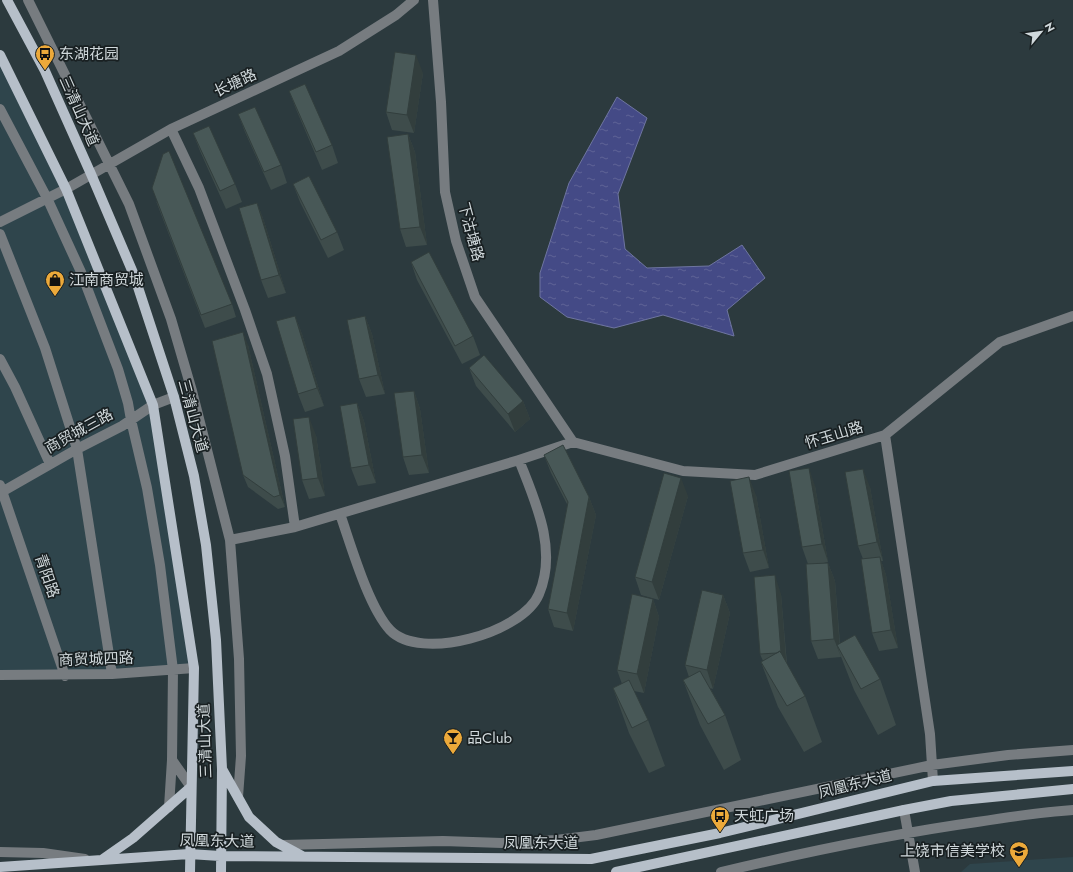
<svg xmlns="http://www.w3.org/2000/svg" width="1073" height="872" font-family="Jost,'Noto Sans SC',sans-serif">
	<defs>
		<pattern id="water-ripples" width="26" height="14" patternUnits="userSpaceOnUse"><rect width="26" height="14" fill="#444a86"/><path d="M2 4q2-2 4 0t4 0M15 11q2-2 4 0t4 0" fill="none" stroke="#5e6396"/></pattern>
	</defs>
	<rect width="100%" height="100%" fill="#2c3a3e"/>
	<path fill="#2f454c" d="M0,56l66,133 87,216 41,263 -194,7z
		M1073,857v15h-112l9,-8z"/>
	<path fill="url(#water-ripples)" stroke="#6e75a0" d="M617,97l30,21 -29,76 7,55 22,19 62,-2 33,-21 23,33 -38,32 7,26 -71,-21 -49,13 -47,-11 -27,-20v-24l29,-90z"/>
	<g fill="none" stroke-linecap="round" stroke-linejoin="round">
		<path stroke="#777c80" stroke-width="10" d="M28,0l101,204 42,115 21,72 38,149 9,119 2,97 -3,41
			M433,0l8,102 4,90 11,49 19,56 98,145
			M0,109l47,89 34,74 37,97 10,34 3,17 16,68 13,77 13,105 -1,90 19,27
			M171,129l28,59 46,122 22,64 18,82 10,71
			M0,222l66,-33 105,-60 168,-78 57,-36 18,-15
			M0,234l45,114 32,101 35,225
			M0,359l15,28 35,77
			M885,435l45,299 3,47
			M573,442l110,29 72,4 130,-40 115,-93 73,-26
			M0,485l65,191
			M0,493l77,-44 45,-23 31,-21 21,-8
			M340,514c11,31 28,92 50,116 30,32 133,3 149,-36 19,-45 -4,-93 -20,-134
			M230,540l65,-13 224,-67 54,-18
			M0,675l112,-1 82,-6
			M169,807l3,-47
			M904,810l11,62
			M283,845l160,-4 59,2 54,-3 40,-5 336,-70 76,-10 65,-5
			M0,852l43,1 42,6
			M721,872c85,-20 170,-38 256,-50 32,-5 64,-10 96,-12"/>
		<path stroke="#b6bfc9" stroke-width="10" d="M7,0l38,71 46,103 43,101 40,122 20,79 12,69 10,95 6,129 -1,103
			M0,55l66,134 87,216 41,263 -4,204
			M222,769l27,48 27,25 26,14
			M103,859l30,-21 58,-51
			M0,867l189,-13 31,2 371,3 129,-26 213,-52 140,-10
			M616,872l288,-62 47,-9 122,-12"/>
	</g>
	<path fill="#3e4c4b" d="M423,73l-9,60 -22,-3 -6,-18z
		M289,91l43,54 6,18 -16,7 -26,-61z
		M238,114l43,51 6,18 -16,7 -26,-58z
		M193,133l42,51 7,18 -16,7 -26,-58z
		M408,134l7,18 12,93 -21,2 -6,-18z
		M293,184l44,48 7,18 -16,8 -28,-56z
		M156,201l76,103 4,13 -31,11z
		M257,203l7,18 22,72 -18,5 -7,-18z
		M411,262l62,74 7,19 -18,9 -45,-84z
		M295,316l7,18 22,72 -19,6 -7,-18z
		M365,316l7,18 13,60 -19,3 -7,-18z
		M248,345l37,162 -7,2 -30,-22 -5,-12z
		M469,368l54,33 7,18 -15,13 -39,-46z
		M414,391l6,18 9,64 -20,2 -6,-18z
		M357,403l7,18 12,62 -18,3 -7,-18z
		M316,435l9,61 -16,3 -7,-19z
		M544,455l45,42 7,18 -23,116 -19,-4 -6,-18 20,-103 -17,-33z
		M815,486l13,76 -4,1h4l7,18 5,62 40,36 16,46 -18,10 -24,-45 -14,-36 1,3 -23,2 -7,-18 -3,-77 -6,-17z
		M870,487l13,74h-2l5,14 12,73 -19,3 -7,-18 -9,-74 -5,-13z
		M756,495l13,73 -19,4 -7,-19z
		M688,496l-29,104 -18,-5 -6,-18z
		M781,594l6,70 18,32 17,46 -18,10 -26,-45 -17,-45 2,-1 -3,-7z
		M723,595l7,18 -17,76 -3,-1 15,27 16,45 -17,10 -24,-45 -17,-45 6,-3 -4,-12z
		M653,599l6,18 -15,76 -10,-2 14,29 17,46 -16,7 -20,-40 -16,-45 9,-4 -5,-14z"/>
	<path fill="#323e3d" d="M416,55l7,18 -9,60 -7,-18z
		M408,134l7,18 12,93 -7,-18z
		M257,203l7,18 22,72 -7,-18z
		M295,316l7,18 22,72 -7,-18z
		M365,316l7,18 13,60 -7,-19z
		M243,332l5,13 37,162 -5,-12z
		M414,391l6,18 9,64 -7,-18z
		M523,401l7,18 -15,13 -7,-18z
		M357,403l7,18 12,62 -7,-18z
		M309,417l7,18 9,61 -7,-18z
		M809,468l6,18 13,76 -6,-18z
		M863,469l7,18 13,74 -6,-19z
		M749,477l7,18 13,73 -6,-18z
		M681,478l7,18 -29,104 -7,-18z
		M589,497l7,18 -23,116 -6,-18z
		M880,557l6,18 12,73 -7,-18z
		M828,563l7,18 5,69 -3,-5 4,12 -7,-18z
		M775,575l6,19 6,77 -6,-18z
		M723,595l7,18 -17,76 -6,-19z
		M653,599l6,18 -15,76 -7,-19z"/>
	<path fill="#485857" stroke="#323e3d" d="M395,52l21,3 -9,60 -21,-3z
		M305,84l27,61 -16,7 -27,-61z
		M255,107l26,58 -17,7 -26,-58z
		M209,126l26,58 -15,7 -27,-58z
		M408,134l12,93 -20,2 -13,-92z
		M169,151l63,153 -31,11 -49,-127 11,-34z
		M309,176l28,56 -16,8 -28,-56z
		M257,203l22,72 -18,5 -22,-72z
		M429,252l44,84 -18,10 -44,-84z
		M295,316l22,72 -19,6 -22,-73z
		M365,316l13,59 -19,4 -12,-59z
		M243,332l37,163 -6,2 -31,-22 -31,-134z
		M484,355l39,46 -15,13 -39,-46z
		M414,391l8,64 -19,2 -9,-64z
		M357,403l12,62 -18,3 -11,-62z
		M309,417l9,61 -16,2 -9,-61z
		M563,445l26,52 -22,116 -19,-4 20,-107 -24,-47z
		M809,468l13,76 -20,3 -13,-76z
		M863,469l14,73 -19,4 -13,-74z
		M664,473l17,5 -29,104 -17,-5z
		M749,477l14,73 -20,3 -13,-72z
		M880,557l11,73 -19,3 -11,-74z
		M828,563l6,76 -23,2 -5,-77z
		M775,575l6,78 -1,-2 -3,2 -17,1 -6,-77z
		M702,590l21,5 -16,75 -22,-5z
		M632,594l21,5 -16,75 -20,-4z
		M855,635l25,44 -19,10 -24,-44z
		M780,651l25,45 -18,10 -26,-44z
		M700,671l25,44 -17,9 -25,-44z
		M629,680l19,40 -16,8 -19,-40z"/>
	<defs>
		<g id="bus-pin" transform="scale(1)"><path d="M0 17L-7.5 6A9.5 9.5 0 1 1 7.5 6Z" fill="#eca93a" stroke="#192022"/><path d="M-5-6H5V4H4V6H2V4H-2V6H-4V4H-5ZM-3.5-4V0h7V-4ZM-3.5 1.2v1.5H-2V1.2ZM2 1.2v1.5H3.5V1.2Z" fill="#111"/></g>
		<g id="shop-pin" transform="scale(1)"><path d="M0 17L-7.5 6A9.5 9.5 0 1 1 7.5 6Z" fill="#eca93a" stroke="#192022"/><path d="M-5-2.5h2.3a2.7 3.5 0 0 1 5.4 0H5L5.5 6h-11ZM-1.5-2.5h3a1.5 2.3 0 0 0-3 0Z" fill="#111"/></g>
		<g id="bar-pin" transform="scale(1)"><path d="M0 17L-7.5 6A9.5 9.5 0 1 1 7.5 6Z" fill="#eca93a" stroke="#192022"/><path d="M-6-5H6L.8 .8V4.5H3.5V6h-7V4.5H-.8V.8Z" fill="#111"/></g>
		<g id="school-pin" transform="scale(1)"><path d="M0 17L-7.5 6A9.5 9.5 0 1 1 7.5 6Z" fill="#eca93a" stroke="#192022"/><path d="M0-5L7-2L0 1L-7-2ZM-4 1L0 2.5L4 1V4Q0 6-4 4Z" fill="#111"/></g>
	</defs>
	<g fill-rule="evenodd">
		<use href="#bus-pin" x="45" y="54"/>
		<use href="#shop-pin" x="55" y="280"/>
		<use href="#bar-pin" x="453" y="738"/>
		<use href="#bus-pin" x="720" y="816"/>
		<use href="#school-pin" x="1019" y="851"/>
	</g>
	<g text-anchor="middle" dominant-baseline="central" stroke-width="3.5" stroke-linejoin="round" paint-order="stroke">
		<g font-size="15" fill="#d0d8db" stroke="#192022" text-anchor="start">
			<text x="59" y="54">东湖花园</text>
			<text x="69" y="280">江南商贸城</text>
			<text x="467" y="738">品Club</text>
			<text x="734" y="816">天虹广场</text>
			<text x="1005" y="851" text-anchor="end">上饶市信美学校</text>
		</g>
		<g font-size="15" fill="#d0d8db" stroke="#192022">
			<text transform="translate(235 83) rotate(-25)">长塘路</text>
			<text transform="translate(79 111) rotate(66)">三清山大道</text>
			<text transform="translate(471 232) rotate(75)">下沽塘路</text>
			<text transform="translate(193 416) rotate(75)">三清山大道</text>
			<text transform="translate(79 431) rotate(-29)">商贸城三路</text>
			<text transform="translate(834 435) rotate(-17)">怀玉山路</text>
			<text transform="translate(47 576) rotate(71)">青阳路</text>
			<text transform="translate(96 659) rotate(-2)">商贸城四路</text>
			<text transform="translate(205 741) rotate(-92)">三清山大道</text>
			<text transform="translate(855 784) rotate(-14)">凤凰东大道</text>
			<text transform="translate(217 841) rotate(1)">凤凰东大道</text>
			<text x="541" y="843">凤凰东大道</text>
		</g>
	</g>
	<g transform="translate(1041 32) rotate(61)" stroke="#192022" stroke-width="3" paint-order="stroke">
	<path d="M0-3L7 15L0 10L-7 15Z" fill="#d0d8db"/>
	<text y="-6" font-size="11" font-weight="bold" text-anchor="middle" fill="#d0d8db">N</text>
	</g>
</svg>
